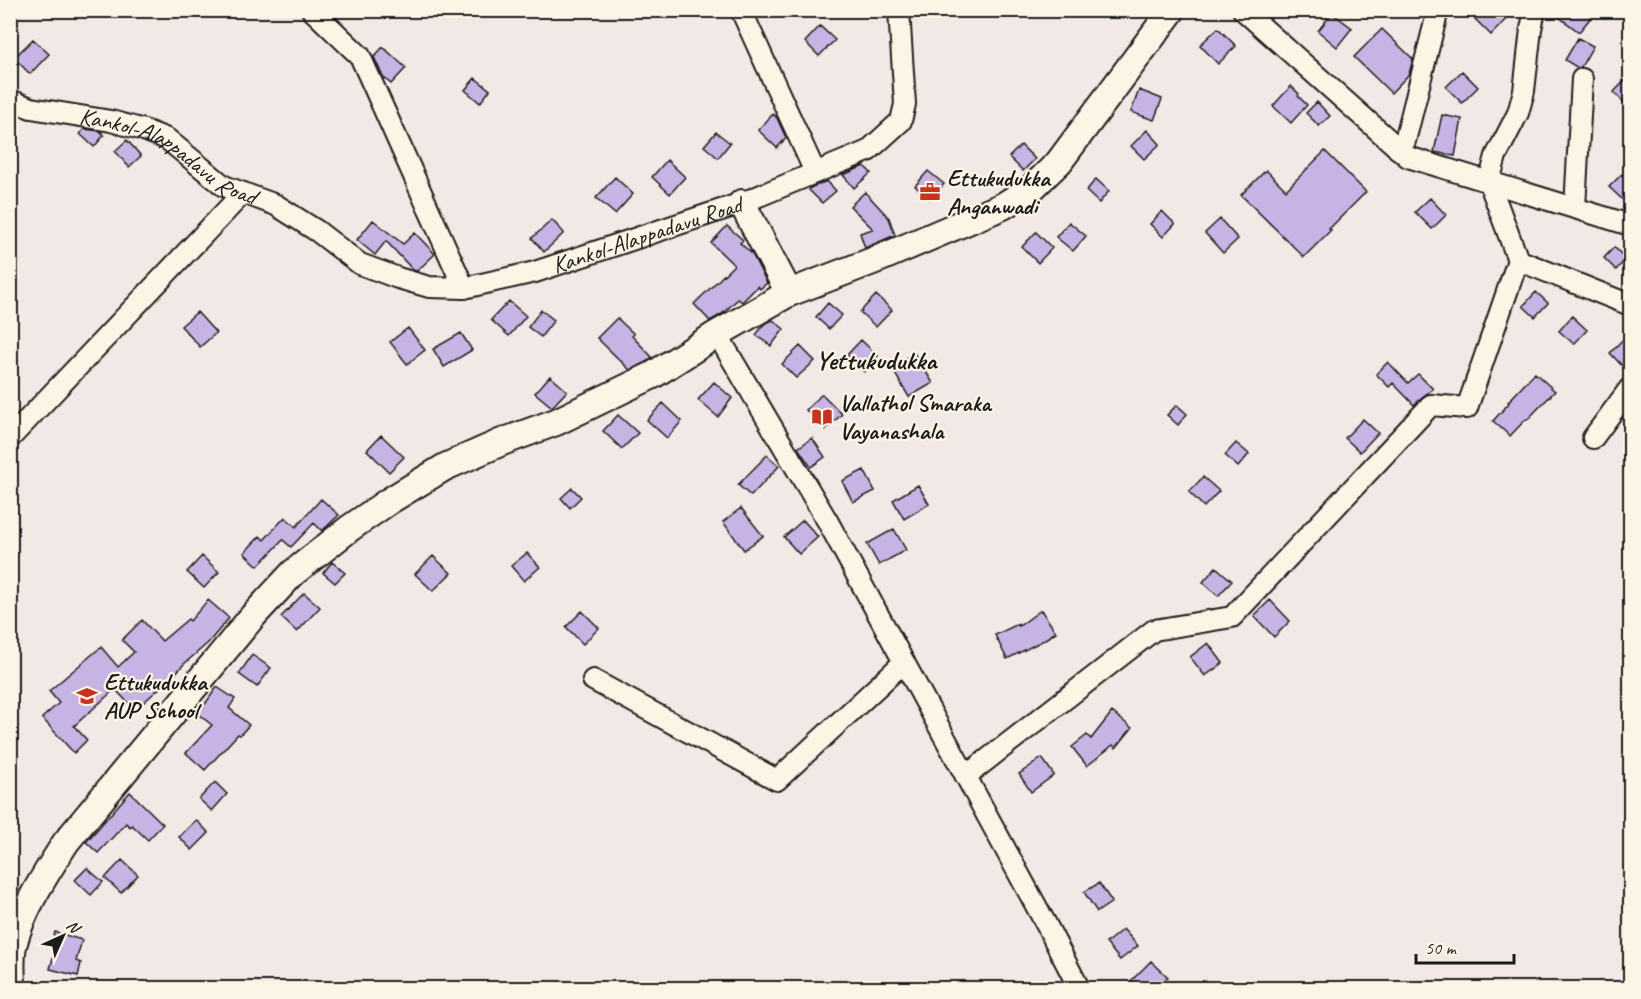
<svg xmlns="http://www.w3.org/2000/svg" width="1641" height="999" font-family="Caveat,sans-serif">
	<rect width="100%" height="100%" fill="#f2e8e5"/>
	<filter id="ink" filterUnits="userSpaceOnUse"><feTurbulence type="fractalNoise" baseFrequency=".0167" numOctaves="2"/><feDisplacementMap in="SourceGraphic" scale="12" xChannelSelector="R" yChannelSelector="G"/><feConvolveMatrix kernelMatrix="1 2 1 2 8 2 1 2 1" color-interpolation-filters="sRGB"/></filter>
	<g filter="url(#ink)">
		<path fill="#c8b4e4" stroke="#1c1c1c" stroke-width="1.5" d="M1466,10h49l-24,25z
			M1564,10h21l7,6 -13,16 -20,-15z
			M1332,13l20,15 -15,19 -19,-16z
			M820,26l15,14 -16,16 -14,-14z
			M1218,28l18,18 -18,18 -18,-19z
			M1382,29l31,30 -4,15 -18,19 -37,-36z
			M1578,38l15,8 -12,21 -3,1 -13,-8z
			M33,39l16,15 -19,20 -16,-16z
			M383,47l23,21 -15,16 -8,-7 -9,-20z
			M1462,71l16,16 -16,16 -16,-16z
			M1630,75v34l-16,-17z
			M475,78l15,12 -10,13 -15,-13z
			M1291,86l8,8 -1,2 9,9 -16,18 -18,-17z
			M1139,90l23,9 -8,21 -23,-8z
			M1317,102l13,14 -11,10 -13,-13z
			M773,114l4,4 9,20 -9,10 -19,-18z
			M1442,115l20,4 -7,37 -21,-4z
			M84,129l16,2 4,4 -10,12 -14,-13z
			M1147,130l13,14 -16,15 -13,-13z
			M716,132l14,11 -12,15 -14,-12z
			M127,140l14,16 -12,11 -14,-16z
			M1021,145l14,14 -12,12 -14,-14z
			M1325,151l41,41 -37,37 2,1 -27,27 -63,-62 25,-25 20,20z
			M667,160l18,17 -15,17 -18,-17z
			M864,166l7,7 -17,15 -11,-13z
			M928,171l16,13 -14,15 -15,-13z
			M1622,174l8,8v14l-5,6 -16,-15z
			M615,177l18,17 -18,20 -19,-16z
			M1096,179l13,12 -10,12 -13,-12z
			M827,181l9,10 -14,12 -13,-13 3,-3z
			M865,192l24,26 6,17 -30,13 -5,-15 13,-4 -23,-23z
			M1430,198l16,17 -14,14 -17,-17z
			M1162,211l13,13 -12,13 -13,-13z
			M1220,219l18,20 -15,14 -18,-20z
			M373,220l30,24 12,-11 20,21 -18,17 -4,-1 -27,-29 -11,14 -18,-15z
			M552,220l12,13 -20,19 -12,-14z
			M1069,222l17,14 -13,15 -17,-14z
			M727,226l16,14 -3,3 12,11 15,29 -7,6 -2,-3 -16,16 -4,-3 -16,15 -12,7 -16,-17 40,-39 -23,-22z
			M1036,232l16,16 -14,15 -16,-16z
			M1614,247l12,12 -10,11 -12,-12z
			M1536,292l12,11 -13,14 -12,-11z
			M876,295l16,15 -16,17 -16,-15z
			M509,301l17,15 -17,20 -18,-16z
			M828,303l14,12 -13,14 -13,-12z
			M541,310l13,10 -13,17 -13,-10z
			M197,312l19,21 -16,14 -19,-21z
			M1572,316l15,14 -13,14 -15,-13z
			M617,318l17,16 -2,2 20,21 -6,5 -16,8 -33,-32z
			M773,320l11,9 -13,17 -15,-11 8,-11z
			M408,328l17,22 -18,14 -17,-22z
			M461,333l11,17 -28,17 -11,-18z
			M1624,338l6,7v29l-20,-21z
			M861,340l17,16 -14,16 -17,-17z
			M800,346l15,15 -19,17 -14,-14z
			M914,353l19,30 -24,14 -18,-30z
			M1388,362l20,21 10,-9 15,15 -11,8 -8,8 -21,-22 -4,4 -13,-13z
			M1535,373l20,18 -28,29 -1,-1 -16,17 -17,-15 16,-18 -1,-1z
			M550,376l17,15 -15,16 -17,-14z
			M714,382l18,16 -14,19 -20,-17z
			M822,394l20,20 -17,16 -19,-20z
			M663,403l19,18 -15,17 -20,-18z
			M1177,405l10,9 -9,11 -11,-10z
			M618,415l20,18 -16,16 -19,-18z
			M1363,419l15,14 -18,19 -15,-14z
			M381,435l23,22 -15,15 -22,-22z
			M812,438l13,19 -14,10 -13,-19z
			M1236,443l13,11 -11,13 -13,-12z
			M767,455l12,11 -28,30 -13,-11z
			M864,470l11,21 -22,11 -11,-21z
			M1203,477l16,14 -15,16 -15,-15z
			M918,485l11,19 -25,15 -11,-19z
			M572,488l9,9 -11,11 -9,-10z
			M321,499l18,16 -17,16 -8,-8 -23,24 -8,-7 -25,26 -14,-13 16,-17 4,4 21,-23 11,10z
			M741,508l22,28 -19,14 -21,-28z
			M803,520l15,17 -19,17 -15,-17z
			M894,529l12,21 -27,15 -12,-21z
			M527,553l13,14 -16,14 -13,-15z
			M202,556l17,16 -15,16 -17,-16z
			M433,556l18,17 -18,18 -18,-17z
			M332,562l13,11 -10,10 -12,-10z
			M1216,567l16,14 -14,15 -15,-14z
			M304,593l16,14 -23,25 -16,-15z
			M208,600l21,18 -21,25 -24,21 -20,22 -1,-1 -28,25 -20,-21 -41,37 13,14 -13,13 -32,-35 17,-15 -10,-12 52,-44 17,20 16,-15 -12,-12 20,-20 20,21 26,-22 2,2z
			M1270,600l20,21 -16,16 -20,-21z
			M1041,610l15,22 -14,9 -35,18 -12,-24 23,-11 1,2z
			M582,611l17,17 -16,16 -17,-17z
			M1208,643l15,20 -18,13 -15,-19z
			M252,655l19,13 -14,19 -18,-13z
			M217,687l18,12 -6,9 20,17 -9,10 -2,-1 -33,36 -19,-17 26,-28 -14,-11z
			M1112,712l20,16 -16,20 -3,-3 -26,21 -15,-19 15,-12 4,4z
			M1042,758l12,17 -23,17 -12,-18z
			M215,782l12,12 -15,17 -13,-12z
			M130,792l33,32 -15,16 -16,-15 -2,2 -4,-4 -28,30 -12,-11z
			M196,820l13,13 -17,17 -13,-13z
			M122,860l16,15 -17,18 -16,-15z
			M87,868l16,14 -12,13 -16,-15z
			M1099,883l13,19 -15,10 -13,-20z
			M1123,929l15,17 -18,14 -14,-17z
			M55,932l27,8 -6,21 5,2 -3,13 -28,-7 6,-23 -4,-2z
			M1151,961l17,16 -11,11h-33z"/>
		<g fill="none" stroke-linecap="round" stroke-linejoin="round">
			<g stroke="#1c1c1c" stroke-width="24">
				<g id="minor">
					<path d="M312,10l48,46 104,232"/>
					<path d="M741,10l74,162"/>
					<path d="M1243,10l165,147 222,68"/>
					<path d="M1535,10l-4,19 -7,62 -6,22 -22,43 -7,26 29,78 112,45"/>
					<path id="s1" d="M10,100l21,8 80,13 33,9 23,9 57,47 52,19 41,26 43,33 38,14 31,9 35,1 71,-16 207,-69 126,-52 33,-30 4,-17 -6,-94"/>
					<path d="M1398,149l7,-8 33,-131"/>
					<path d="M1575,208l7,-129"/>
					<path d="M717,334l111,188 219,404 32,62"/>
					<path d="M10,438l233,-245"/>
					<path d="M1593,438l37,-50"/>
					<path d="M593,680l184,100 127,-118"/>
					<path d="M966,776l188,-146 78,-13 199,-212 36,3 51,-148"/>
				</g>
			</g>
			<g stroke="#1c1c1c" stroke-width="30">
				<path id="major" d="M742,203l47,90
					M12,988c0,-13 -2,-29 1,-42 8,-35 34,-74 53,-104l187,-226 40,-43 57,-45 39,-27 56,-34 57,-25 54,-20 97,-47 64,-41 72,-41 94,-36 120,-51 29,-18 27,-26 113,-152"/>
			</g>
			<use href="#minor" stroke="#fcf5e5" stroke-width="20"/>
			<use href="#major" stroke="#fcf5e5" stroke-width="26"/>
		</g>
	</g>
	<defs>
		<g id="office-bare" transform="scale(1.62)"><path d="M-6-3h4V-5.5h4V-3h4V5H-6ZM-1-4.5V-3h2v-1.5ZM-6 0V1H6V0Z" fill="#c8321e" stroke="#fcf5e5" stroke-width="2.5" paint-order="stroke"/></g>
		<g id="library-bare" transform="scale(1.62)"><path d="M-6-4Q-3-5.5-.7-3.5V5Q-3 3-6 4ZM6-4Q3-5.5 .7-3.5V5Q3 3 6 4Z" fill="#c8321e" stroke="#fcf5e5" stroke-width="2.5" paint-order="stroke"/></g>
		<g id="school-bare" transform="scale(1.62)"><path d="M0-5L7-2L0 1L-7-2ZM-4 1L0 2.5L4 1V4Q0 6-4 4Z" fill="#c8321e" stroke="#fcf5e5" stroke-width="2.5" paint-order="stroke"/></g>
	</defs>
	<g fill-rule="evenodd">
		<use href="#office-bare" x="930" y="192"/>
		<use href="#library-bare" x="822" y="417"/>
		<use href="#school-bare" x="87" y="696"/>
	</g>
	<g text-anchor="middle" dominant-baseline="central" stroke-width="4.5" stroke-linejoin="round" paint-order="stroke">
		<g font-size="24" fill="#1c1c1c" stroke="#fcf5e5">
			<text stroke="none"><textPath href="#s1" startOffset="171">Kankol-Alappadavu Road</textPath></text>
			<text stroke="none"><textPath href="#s1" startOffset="693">Kankol-Alappadavu Road</textPath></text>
		</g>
		<g font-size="24" font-weight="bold" fill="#1c1c1c" stroke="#fcf5e5" text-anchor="start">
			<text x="947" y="178">Ettukudukka<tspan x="947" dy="28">Anganwadi</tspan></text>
			<text x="839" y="403">Vallathol Smaraka<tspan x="839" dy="28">Vayanashala</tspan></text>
			<text x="104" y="682">Ettukudukka<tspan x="104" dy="28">AUP School</tspan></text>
		</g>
		<g font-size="27" font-weight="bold" fill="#1c1c1c" stroke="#fcf5e5">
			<text x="876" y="360">Yettukudukka</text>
		</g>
	</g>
	<rect width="1641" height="999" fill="none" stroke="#fcf5e5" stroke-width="36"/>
	<rect x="18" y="18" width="1605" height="963" fill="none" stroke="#1c1c1c" stroke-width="2" filter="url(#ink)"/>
	<g transform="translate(63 936) rotate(45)" stroke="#fcf5e5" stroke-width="4.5" paint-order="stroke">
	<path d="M0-4.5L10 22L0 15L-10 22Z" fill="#1c1c1c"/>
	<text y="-9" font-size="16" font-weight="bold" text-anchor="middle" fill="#1c1c1c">N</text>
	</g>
	<path d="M1416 954v9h98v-9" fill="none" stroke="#1c1c1c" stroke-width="3"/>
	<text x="1425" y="954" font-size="18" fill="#1c1c1c" stroke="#fcf5e5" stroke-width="4.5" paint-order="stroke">50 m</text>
</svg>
